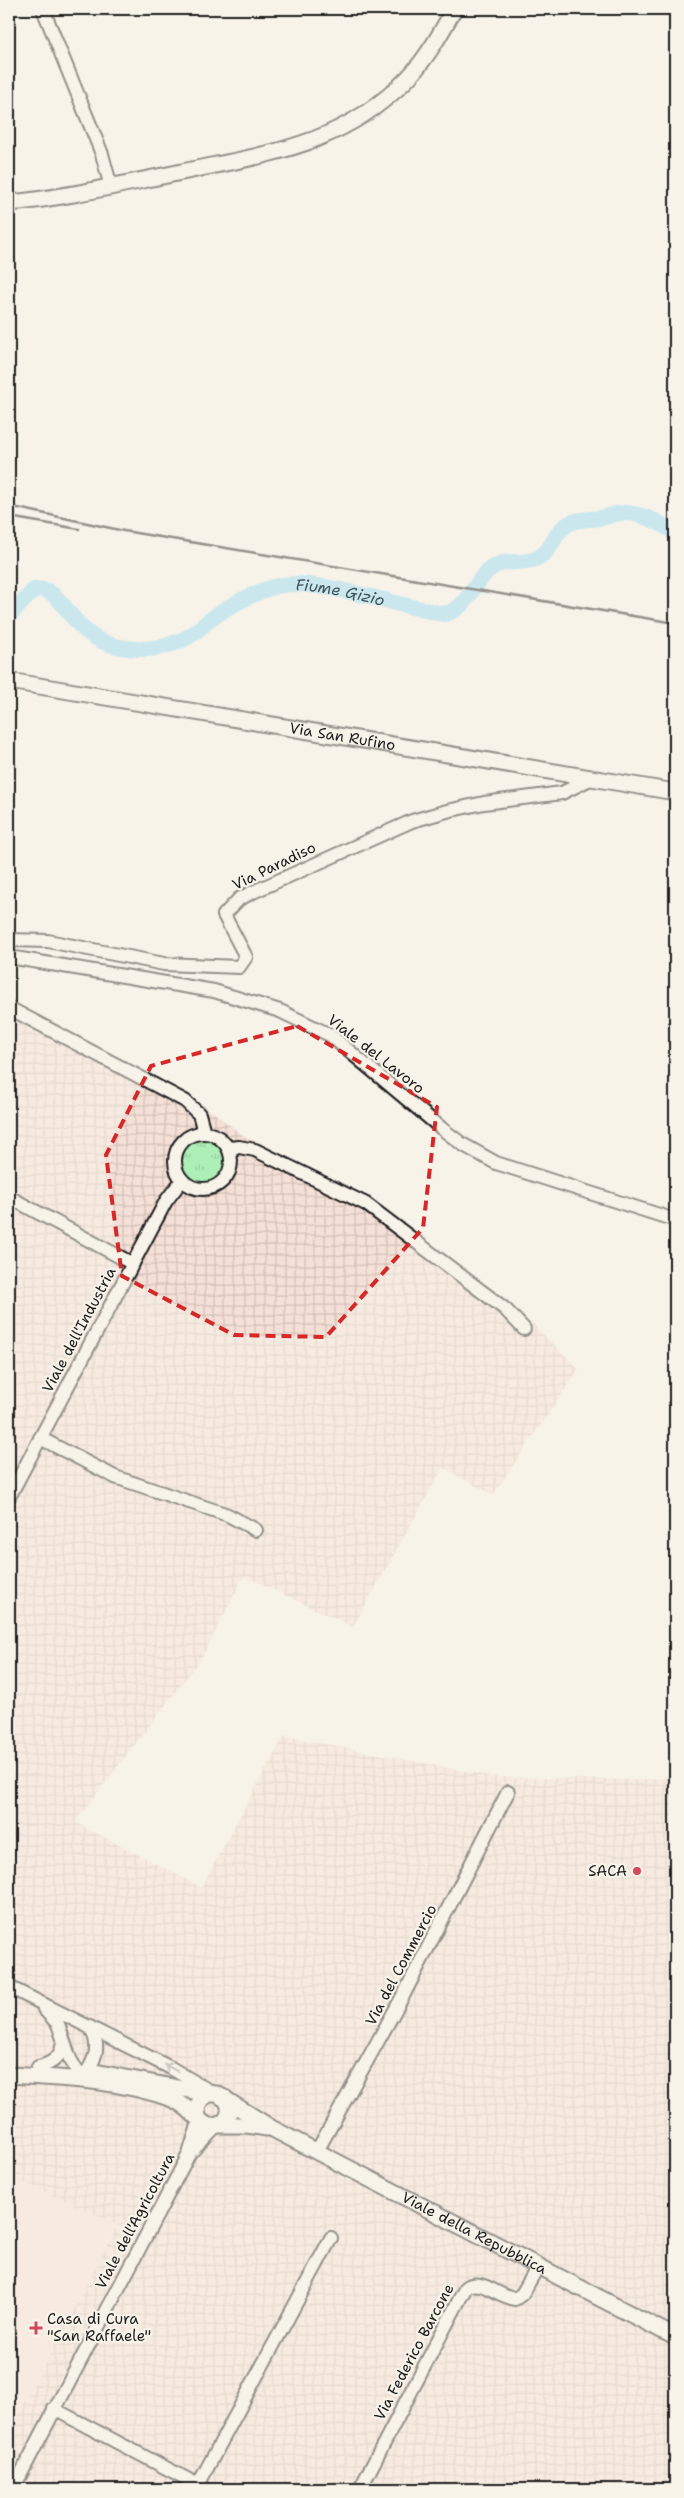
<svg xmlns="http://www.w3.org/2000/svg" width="684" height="2498" font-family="'Shantell Sans',sans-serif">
	<defs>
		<pattern id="industrial-grid" width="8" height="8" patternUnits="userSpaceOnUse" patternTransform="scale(1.25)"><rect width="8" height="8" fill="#f5e0d7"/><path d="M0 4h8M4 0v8" fill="none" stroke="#d1c0b8"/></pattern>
		<pattern id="grass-tufts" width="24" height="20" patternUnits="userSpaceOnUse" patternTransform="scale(1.25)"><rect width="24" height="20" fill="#aeefb7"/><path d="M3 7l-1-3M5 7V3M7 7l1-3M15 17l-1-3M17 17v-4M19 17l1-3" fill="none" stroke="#95cc9d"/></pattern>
	</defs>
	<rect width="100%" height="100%" fill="#f7f3e8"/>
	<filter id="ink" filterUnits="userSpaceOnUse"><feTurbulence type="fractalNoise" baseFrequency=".02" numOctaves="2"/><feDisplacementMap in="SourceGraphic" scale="10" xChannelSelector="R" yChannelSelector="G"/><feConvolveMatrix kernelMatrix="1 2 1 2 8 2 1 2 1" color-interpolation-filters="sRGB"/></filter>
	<g filter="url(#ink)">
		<path fill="#f5e0d7" d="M9,2164l5,2 -3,11 107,46 -109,209z"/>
		<path fill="url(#industrial-grid)" d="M9,1002l196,104 39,30 121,60 144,105 70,68 -86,126 -50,-27 -90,159 -109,-51 -43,83 -126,163 126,65 83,-151 212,41 140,3 39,-3v712h-666v-57l109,-208 -107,-47 3,-11 -5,-2z"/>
		<path fill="url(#grass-tufts)" stroke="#65866a" d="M180 1161a23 23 0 1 1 46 0a23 23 0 1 1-46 0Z"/>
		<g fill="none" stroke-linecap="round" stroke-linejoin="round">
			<path stroke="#95daf7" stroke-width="16" id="s1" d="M9,616l25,-26c23,-6 34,28 53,42 13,11 33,16 50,17 19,1 42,-5 57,-16 8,-6 16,-14 24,-19 17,-11 40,-23 59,-28 39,-9 124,21 168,28 23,-6 28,-31 45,-45 15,-12 32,-3 47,-11 15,-7 16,-22 27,-31 10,-9 24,-7 36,-9 8,-1 15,-5 23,-5 16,-1 39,10 52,20"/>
			<g stroke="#1c1c1c" stroke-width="16">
				<path id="minor" d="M43,9l59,145 9,33
					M9,940l39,1 116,23 75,3 7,-10 -22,-42 15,-16 14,-7 159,-71 35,-10 37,-8 78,-10 30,-15
					M9,957l205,34 66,20 50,24 111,93 21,16 34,19 179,57
					M9,1008l176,93 14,13 5,18
					M175 1161a28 28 0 1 1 56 0a28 28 0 1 1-56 0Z
					M228,1148l11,-1 16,3 111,54 139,105 19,20
					M9,1197l124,67
					M40,1438l75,39 113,38 28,15
					M9,1497l157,-296 16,-21
					M9,1987l162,81 42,25
					M44,2009l14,15 12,35 12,20c13,-18 20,-32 8,-52
					M38,2067c14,-3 24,-10 25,-26
					M193,2150l23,-24
					M317,2151l87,-157 104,-202
					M54,2409l152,80
					M198,2485l133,-247
					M13,2489l176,-335 11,-35
					M360,2489l106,-202c17,-9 32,10 49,12l7,-5 17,-29"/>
			</g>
			<g stroke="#1c1c1c" stroke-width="19">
				<g id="major">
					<path d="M9,203c56,-5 113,-19 168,-30 89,-19 164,-26 231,-95 19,-20 33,-45 46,-69"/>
					<path id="s2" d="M9,681l666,111"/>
					<path d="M90,2071l119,23"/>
					<path d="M9,2075c55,3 111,5 163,24 18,7 24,22 37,27 17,1 26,-14 16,-28"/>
					<path id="s3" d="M198,2117l-1,-10 4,-8 8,-5h8l56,35 402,208"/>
					<path d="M219,2125h28l20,3"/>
				</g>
			</g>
			<use href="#minor" stroke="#f7f3e8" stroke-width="12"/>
			<use href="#major" stroke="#f7f3e8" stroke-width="15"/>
			<path stroke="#1c1c1c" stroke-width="2.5" d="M9,506l115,25 551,92
				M9,517l70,12"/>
		</g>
		<defs><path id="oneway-shaft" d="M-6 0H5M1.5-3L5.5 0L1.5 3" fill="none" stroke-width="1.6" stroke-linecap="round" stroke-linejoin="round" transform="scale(1.25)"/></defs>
		<use stroke="#94928c" href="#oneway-shaft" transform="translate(171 2068) rotate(-151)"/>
	</g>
	<path d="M0 0H684V2498H0ZM297,1026l140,81 -14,121 -97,109 -92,-2 -112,-59 -16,-121 45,-89z" fill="#f7f3e8" fill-opacity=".55" fill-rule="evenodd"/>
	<path fill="none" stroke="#d62828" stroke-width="4" stroke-dasharray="10 6" stroke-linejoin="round" d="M297,1026l140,81 -14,121 -97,109 -92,-2 -112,-59 -16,-121 45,-89z"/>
	<g fill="#d1495b" stroke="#f7f3e8" stroke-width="2">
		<circle cx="637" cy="1871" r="5"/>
		<path d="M33.5 2320.5h5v5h5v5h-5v5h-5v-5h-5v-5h5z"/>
	</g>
	<g text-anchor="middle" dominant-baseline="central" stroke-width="4.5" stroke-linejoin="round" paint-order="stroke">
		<g font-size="15" fill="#1c1c1c" stroke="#f7f3e8">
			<text stroke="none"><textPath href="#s2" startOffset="338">Via San Rufino</textPath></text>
			<text transform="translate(274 866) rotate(-26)">Via Paradiso</text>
			<text transform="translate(376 1054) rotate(38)">Viale del Lavoro</text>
			<text transform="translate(79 1330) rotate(-62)">Viale dell'Industria</text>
			<text transform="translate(401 1965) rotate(-62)">Via del Commercio</text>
			<text transform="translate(135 2221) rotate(-62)">Viale dell'Agricoltura</text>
			<text stroke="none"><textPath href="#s3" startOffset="329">Viale della Repubblica</textPath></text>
			<text transform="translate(414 2352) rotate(-62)">Via Federico Barcone</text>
		</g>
		<g font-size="15" fill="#1c1c1c" stroke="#f7f3e8" text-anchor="end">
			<text x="627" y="1871">SACA</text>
			<text x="47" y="2319" text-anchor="start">Casa di Cura<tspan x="47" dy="17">"San Raffaele"</tspan></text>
		</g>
		<g font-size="16" font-style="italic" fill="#40555e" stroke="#f7f3e8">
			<text stroke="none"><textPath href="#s1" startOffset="381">Fiume Gizio</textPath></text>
		</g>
	</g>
	<rect width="684" height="2498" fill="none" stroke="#f7f3e8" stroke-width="30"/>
	<rect x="15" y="15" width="654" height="2468" fill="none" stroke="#1c1c1c" stroke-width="2" filter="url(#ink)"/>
</svg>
